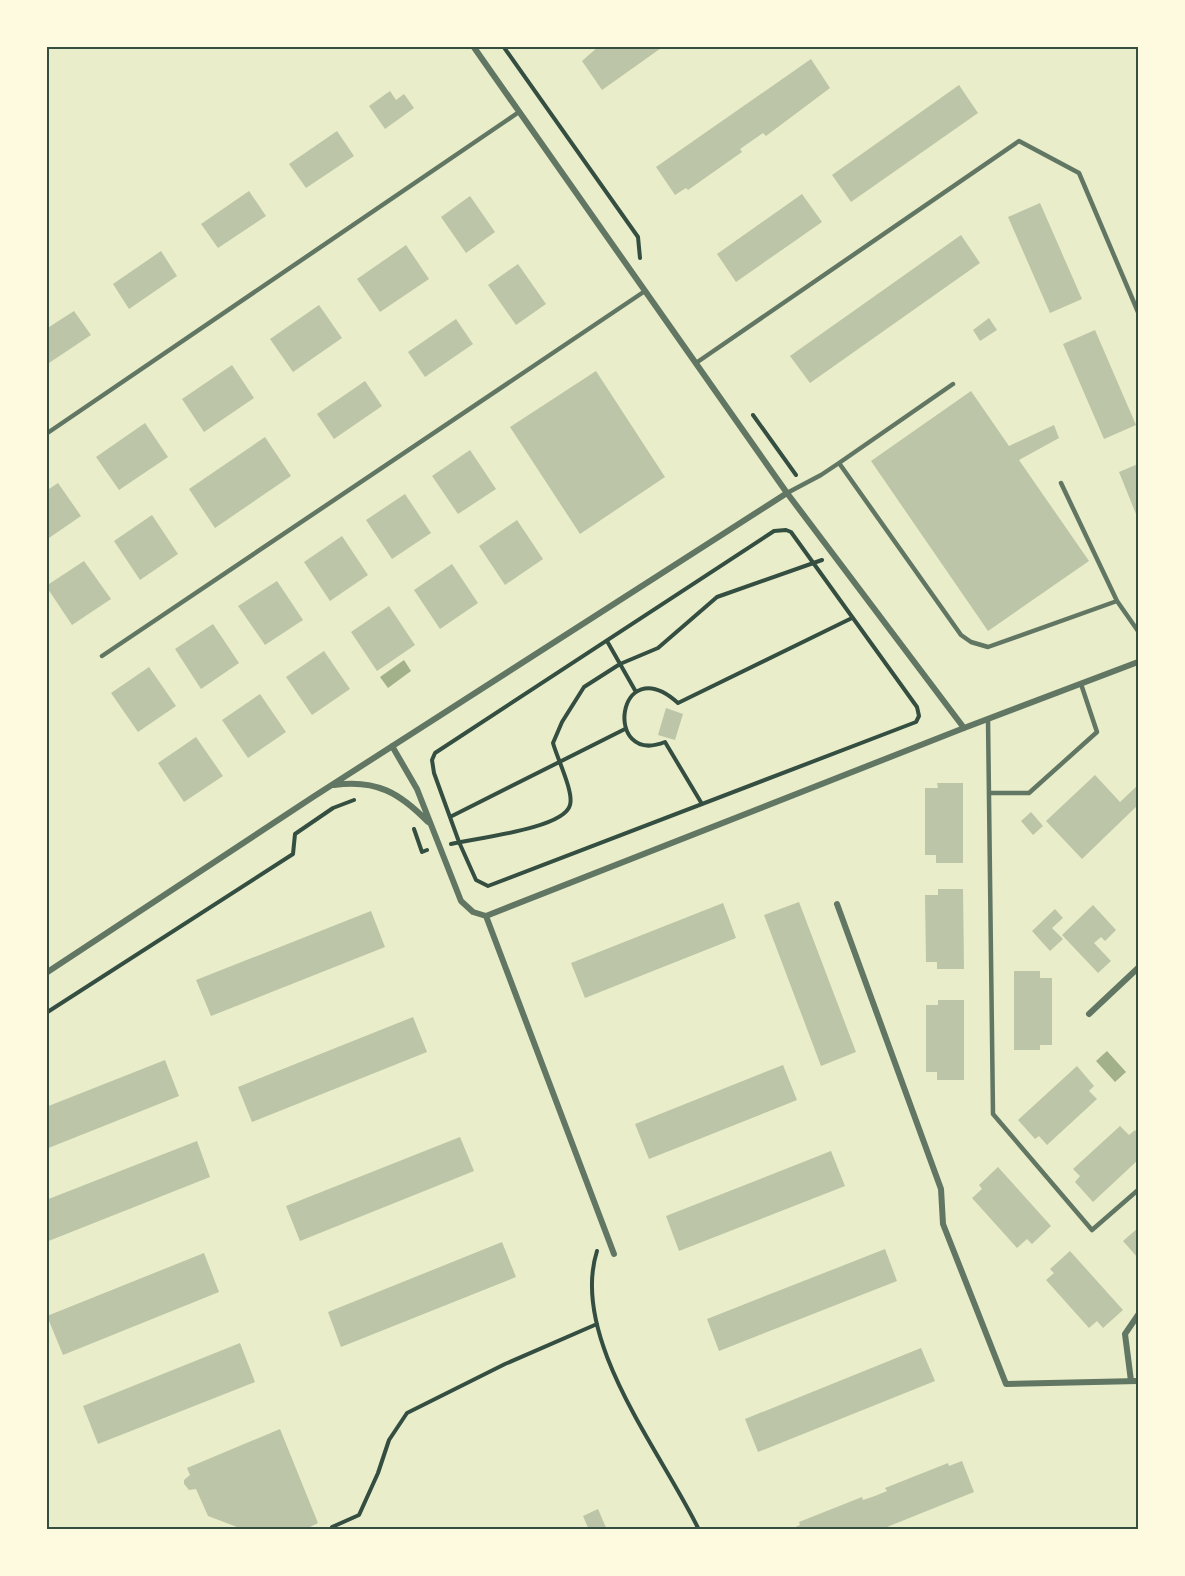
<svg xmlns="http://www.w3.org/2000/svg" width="1185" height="1576" font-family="Figtree,sans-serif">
	<rect width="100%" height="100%" fill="#e9edc9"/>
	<path fill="#a3b18a" d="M404,660l7,11 -23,17 -8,-11z
		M1107,1051l19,21 -11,10 -19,-21z"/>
	<path fill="#bcc5a7" d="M599,46h65l-62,44 -20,-29z
		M811,59l19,29 -64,48 -3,-3 -23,16 2,3 -54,38 -2,-2 -11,7 -19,-28z
		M959,85l19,28 -127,89 -19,-27z
		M390,91l6,9 8,-6 10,14 -29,21 -16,-23z
		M337,131l17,25 -48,32 -17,-24z
		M249,191l17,25 -48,32 -17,-24z
		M802,194l20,28 -86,60 -19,-28z
		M470,196l25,36 -29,21 -25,-36z
		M1040,203l42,96 -32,14 -42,-96z
		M961,235l19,28 -170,120 -20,-27z
		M406,245l23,34 -49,33 -23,-33z
		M161,251l16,25 -48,33 -16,-25z
		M518,264l28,40 -30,21 -28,-40z
		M319,305l23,33 -49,34 -23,-33z
		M74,311l17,24 -45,30v-36z
		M989,318l8,12 -17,11 -7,-11z
		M456,319l17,25 -48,33 -17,-25z
		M1095,330l41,95 -32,14 -41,-95z
		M232,365l22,33 -50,34 -22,-33z
		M596,371l69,106 -85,57 -70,-107z
		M365,381l17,25 -48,33 -17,-25z
		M971,391l38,55 45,-21 5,13 -40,22 70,101 -101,70 -117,-170z
		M145,423l23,34 -49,33 -23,-33z
		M265,437l26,39 -76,52 -26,-39z
		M470,450l26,39 -38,25 -26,-38z
		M1138,464v55l-19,-47z
		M58,483l23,33 -35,24v-49z
		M405,494l26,39 -39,26 -26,-39z
		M152,515l26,39 -38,26 -26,-39z
		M517,520l26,39 -38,26 -26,-39z
		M342,536l26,39 -38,26 -26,-39z
		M84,561l27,38 -39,26 -26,-39z
		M452,564l26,39 -38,26 -26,-39z
		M277,581l26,39 -38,25 -27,-39z
		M389,606l26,39 -38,26 -26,-39z
		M213,624l26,39 -38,26 -26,-40z
		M324,651l26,38 -38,26 -26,-38z
		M149,667l27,39 -38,26 -27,-39z
		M260,694l26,38 -38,26 -26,-38z
		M666,708l17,6 -8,26 -17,-5z
		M196,737l27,39 -39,26 -26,-39z
		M1095,775l25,27 18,-17v20l-56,54 -36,-38z
		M937,783h26v80h-27v-8h-11v-67h13z
		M1031,812l12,14 -10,9 -12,-14z
		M938,889h25l1,80h-27v-7h-11l-1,-67h13z
		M799,902l57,150 -35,14 -57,-151z
		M723,903l13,35 -151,60 -14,-35z
		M1093,905l23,25 -11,11 -4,-4 -7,6 17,18 -13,12 -36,-38z
		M1055,909l8,9 -11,10 11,11 -13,12 -18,-20z
		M371,911l14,36 -174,69 -15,-36z
		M1014,971h26v7h12v67h-12v5h-26z
		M938,1000h26v80h-27v-8h-11v-67h12z
		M413,1017l14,35 -175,70 -14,-35z
		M165,1060l14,36 -133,53v-42z
		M783,1065l14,35 -148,59 -14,-35z
		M1077,1066l17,20 -5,5 8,8 -50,46 -8,-9 -4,3 -17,-19z
		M1120,1126l9,9 6,-5 3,4v26l-45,42 -18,-20 5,-6 -7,-7z
		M460,1137l14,34 -174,70 -14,-35z
		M197,1141l13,36 -164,65v-42z
		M831,1151l14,35 -166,65 -13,-35z
		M998,1167l53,59 -19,18 -5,-5 -10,9 -45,-50 10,-9 -3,-4z
		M1138,1228v30l-15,-17z
		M502,1242l14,35 -175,70 -13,-35z
		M885,1249l12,32 -178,70 -12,-32z
		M1070,1251l53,59 -20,18 -6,-7 -8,7 -43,-48 8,-7 -4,-4z
		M204,1253l15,39 -156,63 -16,-39z
		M240,1343l15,39 -157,62 -15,-38z
		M921,1348l14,33 -177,71 -13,-33z
		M280,1429l38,94 -8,4 1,3h-66l-37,-14 -12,-27 -7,1 -5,-6v-4l6,-5 -3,-7z
		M962,1461l12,31 -87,35 -8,3h-90l11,-5 -1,-3 63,-25 1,3 12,-4 12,-5 -2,-3 63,-25 1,3z
		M598,1509l9,21h-18l-6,-14z"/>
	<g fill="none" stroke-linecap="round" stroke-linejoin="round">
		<path stroke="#344e41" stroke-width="4" d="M503,46l135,191 2,21
			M753,415l43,60
			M786,530l5,2 126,175 2,9 -3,6 -428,164 -12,-6 -17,-38 -25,-69 -2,-13 3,-7 339,-222z
			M607,641l29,51
			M702,804l-37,-62c-63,25 -48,-94 13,-39l174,-85
			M450,817l175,-88
			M414,829l8,23 5,-2
			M451,844c24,-6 113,-15 119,-39 4,-13 -13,-47 -17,-62l9,-21 22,-35 36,-23 38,-16 59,-51 105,-37
			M46,1013l247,-159 2,-20 38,-26 21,-8
			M597,1251c-28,88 66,203 102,279
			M332,1527l27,-12 19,-42 11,-33 18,-27 98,-49 92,-40"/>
		<path stroke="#617663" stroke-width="4.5" d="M696,363l323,-222 60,32 59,139
			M46,434l473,-322
			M839,463l114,-79
			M1061,483l56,118
			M787,493l34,-18 18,-12 122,172 10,7 17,5 129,-46 21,30
			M102,656l543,-365
			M988,719l5,395 99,116 46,-40
			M989,793h40l68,-61 -16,-48"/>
		<path stroke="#617663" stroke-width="6" d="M473,46l314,447 177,235
			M392,746l25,43 44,112 12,11 13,4 478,-188 174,-66
			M334,785c42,-6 66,8 94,37
			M837,904l104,285 2,35 63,160 132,-3
			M486,916l128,338
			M46,973l267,-176 474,-304
			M1089,1014l49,-46
			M1131,1381l-6,-47 13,-19"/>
	</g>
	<rect width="1185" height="1576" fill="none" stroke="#fefae0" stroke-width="96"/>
	<rect x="48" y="48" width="1089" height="1480" fill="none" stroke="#344e41" stroke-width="2"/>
</svg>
